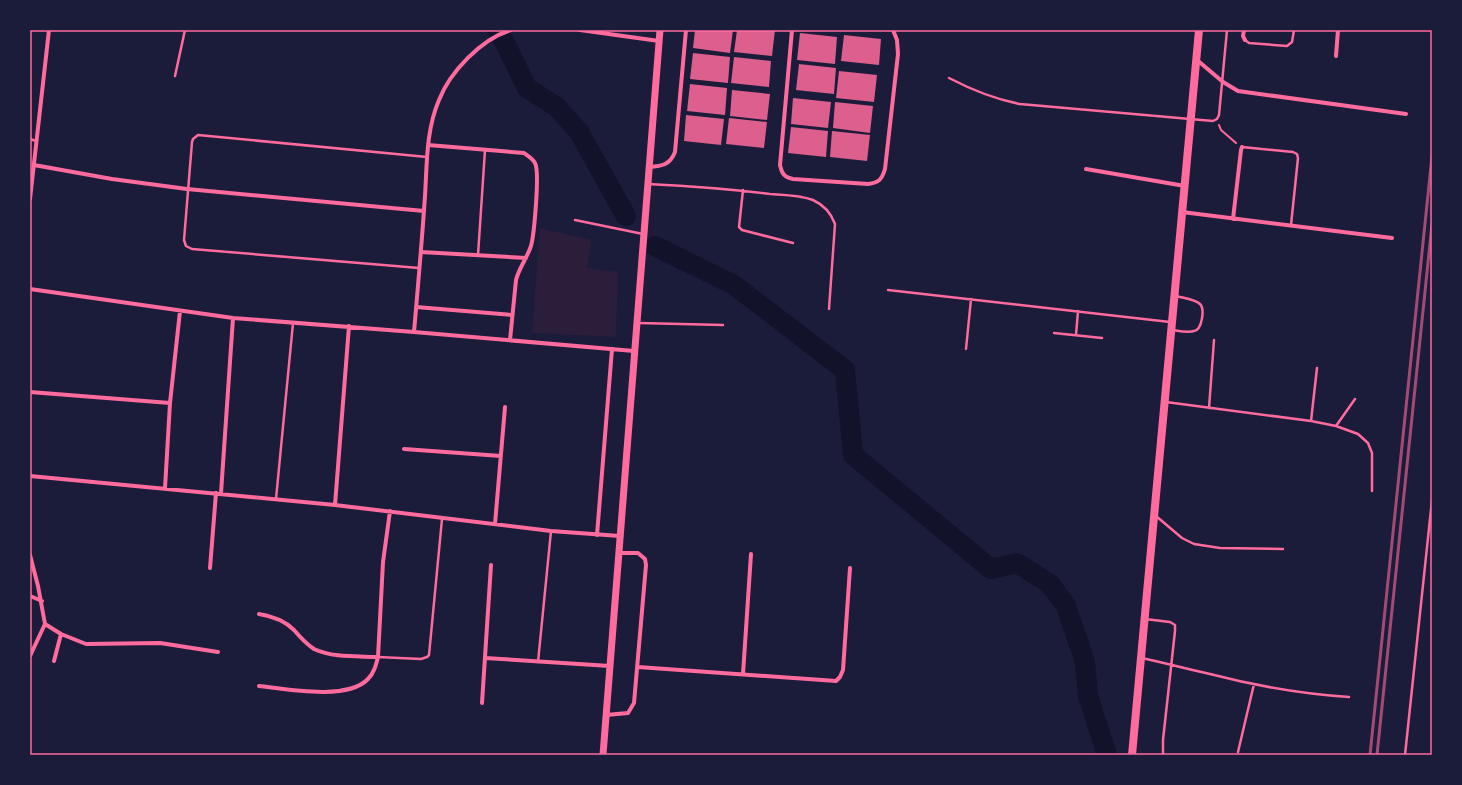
<svg xmlns="http://www.w3.org/2000/svg" width="1462" height="785" font-family="'Public Sans',sans-serif">
	<rect width="100%" height="100%" fill="#1b1b3a"/>
	<path fill="#2a1e3b" d="M540,228l51,12 -4,28 31,4 -2,65 -84,-4z"/>
	<g fill="none" stroke-linecap="round" stroke-linejoin="round">
		<path stroke="#12122b" stroke-width="20" d="M497,30l7,11 23,47 30,19 22,25 47,84
			M655,246l79,39 111,85 8,85 138,114 26,-6 33,21 16,22 19,56 3,34 19,59"/>
	</g>
	<path fill="#dd5f8e" d="M695,30h38l-3,23 -37,-5z
		M737,30h38l-3,26 -38,-4z
		M800,33l37,4 -2,27 -38,-4z
		M844,35l37,4 -2,26 -38,-4z
		M693,53l37,4 -2,26 -38,-4z
		M734,57l37,4 -2,26 -38,-4z
		M799,64l37,4 -2,26 -38,-4z
		M839,71l38,4 -3,27 -38,-4z
		M690,84l37,4 -2,27 -38,-4z
		M732,90l38,4 -3,26 -37,-4z
		M793,98l38,4 -3,26 -37,-4z
		M835,102l38,4 -3,27 -37,-5z
		M686,115l38,4 -3,26 -37,-4z
		M729,118l38,4 -3,26 -38,-4z
		M791,127l37,4 -2,26 -38,-4z
		M832,131l38,4 -3,26 -37,-4z"/>
	<g fill="none" stroke-linecap="round" stroke-linejoin="round">
		<path stroke="#ff6b9d" stroke-width="2" d="M1219,125l2,5 15,13"/>
		<path stroke="#ff6b9d" stroke-width="2.5" d="M1245,40l4,3 38,3 5,-4 2,-12
			M175,76l10,-46
			M949,78c23,12 45,21 71,26l193,17 4,-2 2,-4 8,-85
			M30,139l6,2
			M1242,147l51,5 4,2 1,4 -7,67
			M648,184c41,2 82,5 122,10 14,1 30,1 43,6 11,5 18,13 22,24l-6,85
			M743,190l-4,37 3,3 51,13
			M575,220l68,14
			M478,255l7,-105
			M419,268l-227,-19 -6,-3 -2,-6 8,-98 1,-3 5,-4 229,22
			M888,290l282,32
			M639,323l84,2
			M1172,330c7,1 16,3 22,1 8,-1 11,-22 6,-27 -5,-5 -17,-6 -24,-8
			M1054,333l48,5
			M1076,335l2,-24
			M966,349l5,-50
			M1166,402l145,19 25,5 22,8 10,9 4,10v38
			M1209,408l5,-68
			M1311,421l6,-53
			M1336,426l19,-27
			M276,499l17,-176
			M1156,516l26,22 12,6 26,4 63,1
			M1145,619l25,3 5,3v6l-12,109v15
			M378,657l43,2 6,-2 2,-2 13,-136
			M1142,658c23,5 45,11 68,16 46,12 92,20 139,23
			M538,662l13,-131
			M1238,752l16,-68
			M1405,755l27,-255"/>
		<path stroke="#ff6b9d" stroke-width="4" d="M580,30l79,11
			M792,30l-12,135c2,9 4,12 13,14l75,5c11,-1 14,-5 17,-15l13,-115 -1,-14 -4,-10
			M1244,30l-1,6 2,4
			M1336,56l2,-26
			M1197,60l26,22 15,9 168,23
			M428,145l96,8c4,3 9,6 11,10 5,9 -1,72 -4,83 -4,12 -12,22 -15,34l-6,60
			M34,165l78,14 75,10 237,22
			M649,167c13,-1 21,-2 26,-15l11,-122
			M1086,169l99,17
			M30,199l19,-169
			M1182,212l210,26
			M1233,219l8,-69 1,-3
			M421,252l105,6
			M30,289l203,29 181,14 220,19
			M416,307l96,8
			M414,332c4,-46 8,-91 11,-136 2,-32 1,-66 14,-96 11,-28 42,-61 72,-70
			M30,392l140,11
			M404,449l97,7
			M30,476l305,29 216,26 69,5
			M165,488l5,-85 10,-92
			M221,493l12,-175
			M335,505l14,-179
			M495,524l10,-117
			M597,535l15,-186
			M30,555l8,31 7,38 16,10 25,10 74,-1 58,9
			M210,568l6,-75
			M30,596l12,5
			M259,614c13,2 25,6 35,16 6,7 12,14 20,19 19,9 43,7 64,8l5,-95 7,-51
			M30,656l15,-32
			M485,658l125,8
			M54,661l7,-27
			M638,667l198,14 4,-4 3,-7 7,-102
			M743,674l8,-120
			M259,686c27,3 88,15 109,-7 6,-6 8,-14 10,-22
			M482,703l9,-138
			M606,715l22,-2 6,-10 12,-138 -1,-6 -7,-6h-20"/>
		<path stroke="#ff6b9d" stroke-width="7" d="M603,755l57,-725"/>
		<path stroke="#ff6b9d" stroke-width="8" d="M1132,755l67,-725"/>
		<path stroke="#a44b75" stroke-width="3" d="M1370,755l62,-599
			M1377,755l55,-531"/>
	</g>
	<rect width="1462" height="785" fill="none" stroke="#1b1b3a" stroke-width="62"/>
	<rect x="31" y="31" width="1400" height="723" fill="none" stroke="#ff6b9d" stroke-width="1.5"/>
</svg>
